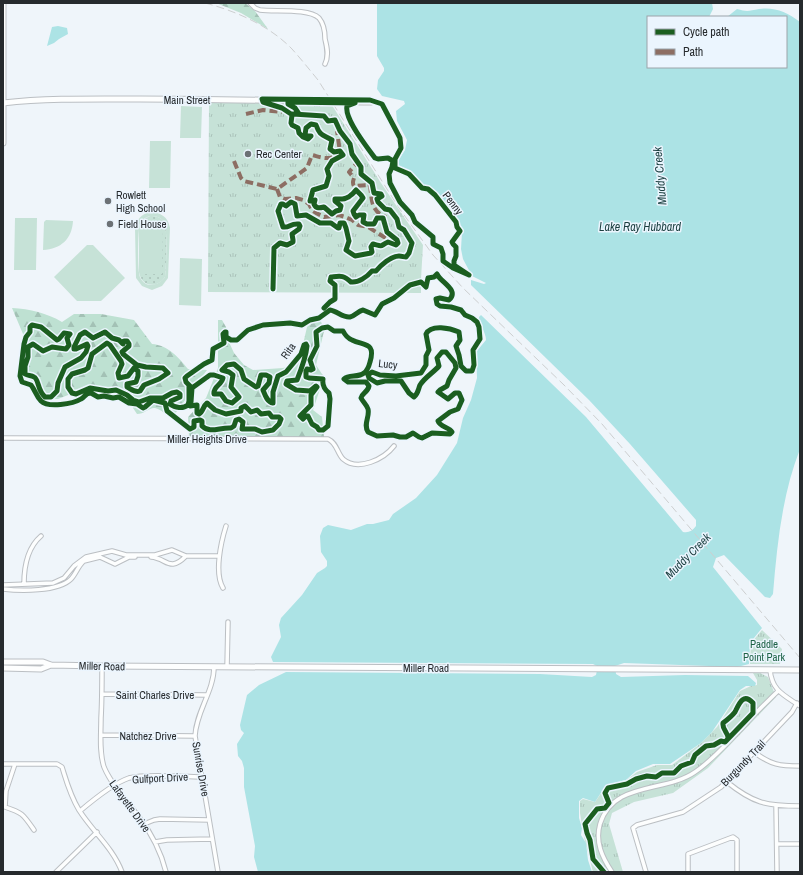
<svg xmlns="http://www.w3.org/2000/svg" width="803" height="875" font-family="'Archivo Narrow',sans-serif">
	<defs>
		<pattern id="grass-dots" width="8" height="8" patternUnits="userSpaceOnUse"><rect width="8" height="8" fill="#c6e2d7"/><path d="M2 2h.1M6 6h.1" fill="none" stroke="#aac2b9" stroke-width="1.8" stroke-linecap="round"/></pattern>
		<pattern id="forest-firs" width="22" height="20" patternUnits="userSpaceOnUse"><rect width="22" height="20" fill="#bee1d2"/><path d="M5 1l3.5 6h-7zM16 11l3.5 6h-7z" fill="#a3c1b5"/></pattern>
		<pattern id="park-tufts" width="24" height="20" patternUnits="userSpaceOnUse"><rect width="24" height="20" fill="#c6e2d7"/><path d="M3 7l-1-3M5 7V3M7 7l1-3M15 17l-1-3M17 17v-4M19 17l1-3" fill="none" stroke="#aac2b9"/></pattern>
	</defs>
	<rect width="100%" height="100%" fill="#eff5fa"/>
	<path fill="url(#grass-dots)" d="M150,216c6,0 11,1 14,6 4,7 2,46 1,55 -8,12 -24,10 -26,-5v-44l3,-8z"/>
	<path fill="url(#forest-firs)" d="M216,3h29l10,8 13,18 -27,-16z
		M12,308c18,1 35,5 50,14l12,-8h27l33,6 18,24c16,1 27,14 36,25l19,1 -35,48c-5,-2 -11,-9 -17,-10 -5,-1 -11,6 -18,6l-4,-6v-6l-20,-12 -16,-2h-11l-28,11h-12l-9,-4 -5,-14 -9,-5 3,-35z
		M319,315l5,16 -8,34 8,12 -11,33 9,7 2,20h-135l-1,-20 18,-19 12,-30v-48h4l4,7 2,13 6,13 10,12 9,5 30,-2 9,-3 9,-12 6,-26 7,-11z"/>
	<path fill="url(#park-tufts)" d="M209,102h121l51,81 42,62 -2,34v14l-213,-1z
		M762,630l20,19 -2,15h-30l1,-21z
		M753,673h7l8,4 8,20 -68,71 -35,25 -39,9 -22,11 -3,11 14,48h-30l-9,-35 -4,-24v-12l3,-2 12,3 11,-16 19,-5 12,-9 20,-7h15l28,-21 17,-17 23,-36 11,-5 6,-1v-5z"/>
	<path fill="#c6e2d7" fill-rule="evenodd" d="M181,106l21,1 -1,31h-21z
		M150,141h21l-1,47h-21z
		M149,212c12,0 19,5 21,16l-2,50 -6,8 -10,4 -10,-4 -6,-8 -1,-50c2,-9 6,-13 14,-16zM150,216c6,0 11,1 14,6 4,7 2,46 1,55 -6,9 -20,12 -25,0 -3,-6 -2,-49 0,-54 2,-4 6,-6 10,-7z
		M15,218h22l-1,52h-22z
		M46,220l27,1c-1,18 -12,28 -30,29l1,-28z
		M141,226h22l-1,48h-21z
		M87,245h6l32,33 -24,23h-24l-23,-24z
		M180,258l22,1 -1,47 -22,-1z"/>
	<path fill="#ace3e5" d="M377,3h335l1,6 -4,8h-61v50h138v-50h-59l10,-8c10,3 12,2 22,0 16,-2 28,3 41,13v427c-18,46 -23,96 -27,145l-3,4 -5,-1 -41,-42 -8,3 -3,9 49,61 -12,15 -1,21 -12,3 -113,-4 -9,3 1,8 5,3 64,-2 63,1 8,7 -1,3h-9l-6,4 -28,42 -11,11 -31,21h-17l-17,7 -10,9 -16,4 -6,4 -9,14 -12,-4 -4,3v17l3,10 -1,7 5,8 2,17 4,12h-334l-4,-15 1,-11 -11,-59v-19l-2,-7 -4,-5 -1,-12 7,-11 -3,-3 -1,-5 7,-30 12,-10 27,-13 254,2 52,3 4,-2 1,-5v-4l-4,-2 -320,-2 -2,-5 10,-20 -2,-12 2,-7 21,-23 15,-22 8,-5 2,-2v-5l-6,-9 -1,-16 3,-8 5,-3 23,5 16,-6h6l16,-4 4,-6 23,-16 21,-23 20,-32 6,-25 8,-18 6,-22 -1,-26 10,-12c0,-8 -7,-15 -7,-23l2,-2 105,102 97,115c6,1 9,-1 13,-6v-6l-66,-76 -41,-44 -118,-115v-5l13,4 2,-1 -14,-7 -9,-17 -2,-10 1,-17 -7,-19 -22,-24 -11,-5 -8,-10 -16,-9 1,-6 6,-9 2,-10 -10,-19 -1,-10 9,-7 -1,-3 -22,-5 -5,-7 1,-9 6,-9v-3l-7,-12z
		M58,26l9,2 1,6 -9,5 -5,4 -7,3 5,-19z"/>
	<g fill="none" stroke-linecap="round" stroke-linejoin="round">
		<g stroke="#bbbfc3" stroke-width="5.5">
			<path id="street" d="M250,3l5,5 5,2c15,2 48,-2 59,8 5,6 6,14 6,21 2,8 4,17 0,25
				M3,438l325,1c9,4 9,14 15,20 15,13 41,0 51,-13
				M151,557c16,1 18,16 35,-1
				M24,584c0,-18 3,-36 17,-48
				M3,585l50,-2 11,-5 10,-12 12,-9 26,-6 14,4h29l17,-5 14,6h33
				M223,588c-9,-15 -2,-46 3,-62
				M3,589c17,2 55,3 68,-10 5,-5 7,-13 13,-18l16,-4 15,7 14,-7h6
				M102,666c0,18 0,35 -1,52 0,16 -2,34 3,49 8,19 23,34 35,50 13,17 22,35 27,55
				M214,667c0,24 -18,45 -19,69l23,136
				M227,667l1,-45
				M770,670c2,21 14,25 30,36
				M102,694l105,1
				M101,735l94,1
				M754,752c17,13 26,14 46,14
				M3,764h54l5,3c5,16 8,28 17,43 14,22 34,38 43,62
				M15,764l-9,27 -1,16c18,6 18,7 29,23
				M727,782c26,21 39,24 73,24
				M776,806l1,66
				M80,811c13,-11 34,-28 49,-33 17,-5 54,-1 72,-1
				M144,824l10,-4 6,-1 49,1
				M155,842l12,-2 45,-1
				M777,844h23
				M56,872l41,-40
				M612,872c-10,-15 -17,-30 -12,-48 13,-43 65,-31 95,-52 18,-12 32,-29 47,-44 11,-13 24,-25 36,-37
				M646,872l-13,-44 4,-3 46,-13 38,-25 71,-75 5,-9
				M688,872v-18l45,-17 4,3v32"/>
		</g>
		<g stroke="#bbbfc3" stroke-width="7">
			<path id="secondary" d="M3,103c45,-5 91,-4 137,-4 77,0 154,2 231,3
				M3,143v-140
				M3,662h40l8,3 51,1 698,4
				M3,668l38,1 10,-4"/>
		</g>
		<use href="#street" stroke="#fdfefe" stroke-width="3.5"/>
		<use href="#secondary" stroke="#fdfefe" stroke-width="5"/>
		<path stroke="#cdcfd0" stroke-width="1" stroke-dasharray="8 4" stroke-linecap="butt" d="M205,3c31,8 65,23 87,46 9,10 17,20 26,31l81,128 34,47 30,33 101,97 38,39 198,234"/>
		<path stroke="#8d6e63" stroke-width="4" stroke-dasharray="8 4" stroke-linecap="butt" d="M246,114l17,-4 19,2
			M356,159l1,4 -8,9 5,6c-1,3 -2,5 0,8l16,-1c2,14 0,26 16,32
			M234,161l7,17 3,3 33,8 30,-21 5,-13c12,3 15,5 28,0v-3l-3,-21
			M277,189l3,8 5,2 11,-1 7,2 6,4 3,6 4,3 8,4 15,-2 6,2 7,3 6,5 10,2 24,15"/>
		<g stroke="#ebf5fe" stroke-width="8">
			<path id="cycleway" d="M291,114l-9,-6 -19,-6 -1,-3 108,1 12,4 18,34 1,10 -6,11v9l14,6 13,14 6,1 7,6 21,27 1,5 3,4 -8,11 1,2 3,3v9l-2,5v4l15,10 -16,-7 -10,-7v-7l-2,-6 -8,-4v-7l-18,-15 -3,-7 -12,-13 -10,-19 -1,-9 3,-7 1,-6 -5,-3 -10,1 -3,-1c-8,-11 -31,-39 -28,-52l8,-3 -67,-1v2l7,4 4,6
				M437,274c3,8 23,16 12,26l-9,-2 -4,1 1,5 3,2 11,1 10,3 4,5 7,3 5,4 2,5 1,12 -7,11 1,15 -2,6h-6l-5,-5 -2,-11 -3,-9 4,-6 -1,-8c-9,-4 -28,-8 -33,2l3,16 -3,6v9l-5,8 -25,3 -16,-1 -8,-3 -4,3 1,3 8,5 8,-2h16l8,12 5,4c4,-3 4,-7 6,-12 5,-8 13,-12 19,-19l-2,-8 5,-6h4l9,11 1,5 -7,12 -2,6 -7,4 -2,2 10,7 7,-6h4l3,7 -4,9 -8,3 -12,9c2,6 11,6 14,11l-2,2 -18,-1 -10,5 -3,-1 -6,-4 -7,4h-6l-7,-2 -16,1 -9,-4c-5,-8 2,-15 0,-23 -1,-4 -5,-7 -7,-11 1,-5 7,-6 8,-12l-3,-4h-18l-4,-3c5,-5 14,-1 20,-6 4,-3 5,-7 6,-11 6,-20 -6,-16 -18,-22 -5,-2 -7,-5 -9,-9h-9l-6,-4 -6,1 -6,4 1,14 -7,14 3,9 -2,1 -4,-1 -1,2v6l3,1 14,1c-1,6 1,10 6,14l1,6 -2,27 -5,4h-4l-2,-3 -5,-3 -4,-8h-2l-3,3 -3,-3 11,-11v-10l6,-8 -1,-1 -6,5 -14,-1 -10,-6 1,-3 10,-1c4,-10 9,-23 10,-34l-1,-2 -2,1 -3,9 -15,18 -8,4 -5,16v11c-6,-1 -8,-8 -10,-13l6,-7 1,-6 -4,-2h-5l-3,11 -2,1 -12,-8 -3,-9 -7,-6 -7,1 -5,5 7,2 4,3 -2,12 8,10 -7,6 -6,-2 -5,-7h-7c-1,-8 8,-9 9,-16l-9,-3h-4l-18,13 -6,-6 -1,-4 2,-2 17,-12 8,-4 1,-11 11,-6 -1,-9 2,-2h1v5l5,3h6l11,-10 15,-5 27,-2 12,2 8,-5 9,-2 11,-8c7,1 13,8 20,7 5,-1 8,-6 13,-7l12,5 7,-11 12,-6 16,-13 11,-3 5,5 2,-9 6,-1z
				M273,289l1,-41 6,-5 7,2 6,-3v-2l-1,-6 7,-5 1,-3 -1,-2c-9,-1 -9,4 -16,3l-5,-16 3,-7h2l3,2 5,-4 4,2 2,12 9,-1 14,8h11l7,5h1l1,-5h4l2,5 3,13 -3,9 9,6 16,-3 1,-1 -1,-5 2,-3c12,3 6,2 15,-2l8,3 2,-2 -1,-3 -10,-8 -4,-14h-6l-3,6h-7l-4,-2 1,-7h-5l-3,2 -2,-3 -1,-3 10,-13 -2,-3 -5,-5c-2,2 -3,4 -5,5 -4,5 -11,4 -16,4v2l6,5 -1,4 -4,1 -4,3 -8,-7c-4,1 -8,2 -10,-3l1,-4 -2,1h-3l3,-11 13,-4 3,-10 -2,-7 5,-8 11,-6 -3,-4 -6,1 -4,-3 2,-9c-10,-6 -12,-4 -16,-15l-5,-1 -5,4 -1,7 2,1h4l-3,3 -5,-2 -4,-4 -1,-5 -6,-3 -1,-2 1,-8 1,-1 31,2 4,5 7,-1 5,11 10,13 2,10 9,13v7l11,9 2,10 7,1 1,2 -5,3 1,3 7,7 5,1 7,9 2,8 5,3 8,13 -3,10 -3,4c-2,0 -4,-1 -7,-1 -8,0 -18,9 -23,15h-4c-5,6 -14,12 -21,11 -8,-7 -10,-6 -20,-5l-1,4 5,4v14l-5,3 -6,6
				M189,386v15l-1,4c-5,4 -13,3 -18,-1l1,-3 9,-4v-3l-3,-2 -5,1 -9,5h-13l-11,4 -6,-2 -6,-5 -11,-5 -8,1 -18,-3 -14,6 -4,-1 -4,-6v-8l4,-5 13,-4 3,-2 4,-14 15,-11 3,2 11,16 1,3 -4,9 1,5 9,-2 6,-8 4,3v5l-2,6 -9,2v3c4,2 8,6 13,4l4,-6 15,-6 9,-6 -5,-5 -17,-1 -9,-2 -14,-11 -1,-2 7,-6v-2l-2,-3h-3l-1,3 -4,-4 -7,-2 -7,-6 -12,6 -8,-6 -5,3 -6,12v2h2l11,-5 1,2 -2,6 -5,6 -16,9 -7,16 -1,8 -6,6h-6c-8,-7 -6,-18 -11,-20 -3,-2 -6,-1 -9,-3v-8l3,-9v-10l5,-3 10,7 9,-4 14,2 3,-4 -2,-7 3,-4 -6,-1 -5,6 -2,1 -16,-13 -9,-2 -2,2v5l-4,5 -2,7 -4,32 2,6 9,3c4,5 5,11 10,16 7,7 32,3 40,-2 4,-2 4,-6 10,-6l7,4 6,-1 9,2 6,-1 10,6 8,1 6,4 2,-1 8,-7 12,3 2,8 23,18 4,-2v-6l6,-1 2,1v5c8,8 18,1 29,2l3,-2 2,-6 3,-1 4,3 -1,7h13l7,3 11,-2 6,-6 2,-5 -2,-2h-7l-3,-4 -8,1 -4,-4 -6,2 -6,-6 -4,2v3l-15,3 -11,-4 -8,-7c-4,3 -4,9 -8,11l-2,-1v-8l-7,1 1,-4 1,-14
				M604,872l-11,-13 -3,-19 -3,-7 -2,-9 12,-15 8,-1 4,-5 -4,-10 3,-5 19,-4 9,-5 11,-3 9,1 6,-4h12l7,-7 11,-4 3,-7 11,-9 8,-1 7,-4 4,1 28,-29v-10c-10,-11 -14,1 -18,9 -3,4 -8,8 -12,11 -1,7 5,9 5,15"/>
		</g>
		<use href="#cycleway" stroke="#1b5e20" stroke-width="5"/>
	</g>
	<g fill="#6c7175" stroke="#ebf5fe" stroke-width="1.5">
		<circle cx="248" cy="154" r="4"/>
		<circle cx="108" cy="201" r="4"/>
		<circle cx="110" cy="224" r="4"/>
	</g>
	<g text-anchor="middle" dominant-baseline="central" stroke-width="3" stroke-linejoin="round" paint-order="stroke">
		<g font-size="11" fill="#262a2d" stroke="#ebf5fe">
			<text x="187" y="100">Main Street</text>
			<text transform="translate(453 203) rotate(53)">Penny</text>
			<text transform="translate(288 351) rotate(-55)">Rita</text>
			<text transform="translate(388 364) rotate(6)">Lucy</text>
			<text x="207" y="439">Miller Heights Drive</text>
			<text transform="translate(102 666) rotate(1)">Miller Road</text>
			<text x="426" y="668">Miller Road</text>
			<text x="155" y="695">Saint Charles Drive</text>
			<text x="148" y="736">Natchez Drive</text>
			<text transform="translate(743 763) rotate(-46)">Burgundy Trail</text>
			<text transform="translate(201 769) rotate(80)">Sunrise Drive</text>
			<text transform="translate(160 778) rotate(-3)">Gulfport Drive</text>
			<text transform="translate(130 806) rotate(54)">Lafayette Drive</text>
		</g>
		<g font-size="11" fill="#262a2d" stroke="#ebf5fe" text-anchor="start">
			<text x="256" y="154">Rec Center</text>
			<text x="116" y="195">Rowlett<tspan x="116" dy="13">High School</tspan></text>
			<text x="118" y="224">Field House</text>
		</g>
		<g font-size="11" fill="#1d6245" stroke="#ebf5fe">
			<text x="764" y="644">Paddle<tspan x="764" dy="13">Point Park</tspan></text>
		</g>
		<g font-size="12" font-style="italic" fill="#1b3f40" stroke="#ebf5fe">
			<text transform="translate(660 176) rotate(-95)">Muddy Creek</text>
			<text x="640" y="227">Lake Ray Hubbard</text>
			<text transform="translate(688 556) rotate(-45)">Muddy Creek</text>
		</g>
	</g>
	<rect width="803" height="875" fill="none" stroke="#262a2d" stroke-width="8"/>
	<rect x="647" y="16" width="140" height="52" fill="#ebf5fe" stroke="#9ca4aa"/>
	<rect x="655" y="29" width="20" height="6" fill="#1b5e20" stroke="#9ca4aa"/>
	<text x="683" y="36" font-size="12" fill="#262a2d">Cycle path</text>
	<rect x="655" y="49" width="20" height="6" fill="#8d6e63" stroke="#9ca4aa"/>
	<text x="683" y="56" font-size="12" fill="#262a2d">Path</text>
</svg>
